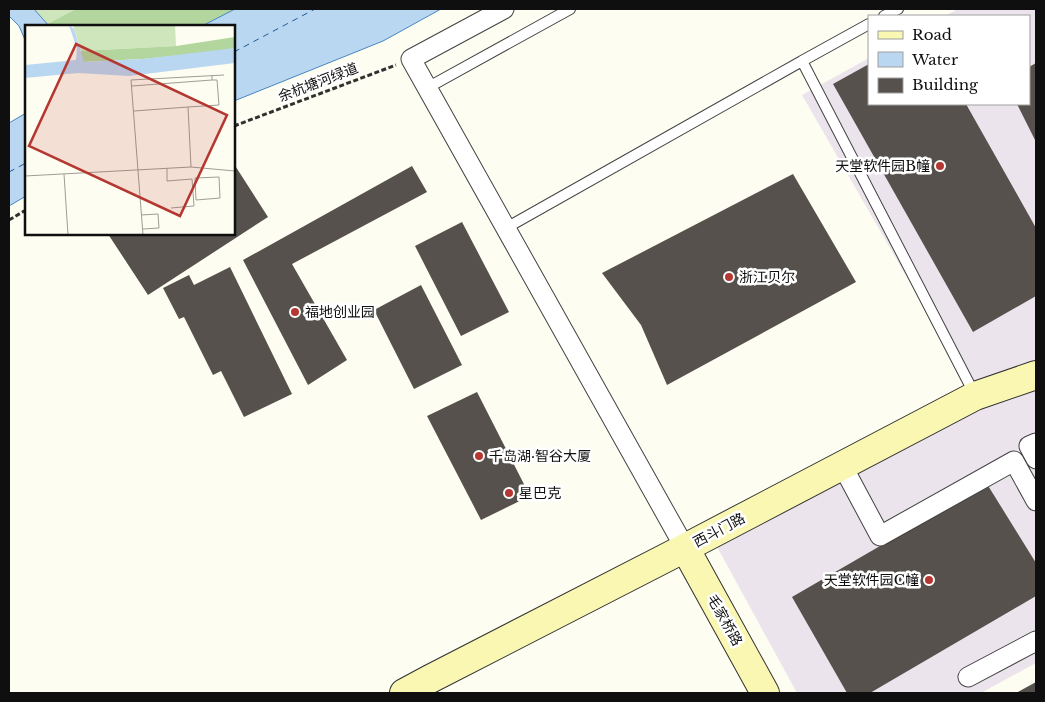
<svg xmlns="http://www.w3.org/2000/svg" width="1045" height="702" font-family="'Libre Baskerville','Noto Sans SC',serif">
	<rect width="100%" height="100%" fill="#fefdf1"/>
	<path fill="#ece4ec" d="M958,9h78v654l-55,30h-184l-87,-159 265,-138 -173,-301 67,-37v46h160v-88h-84z"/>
	<path fill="#cfe6bd" d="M34,9h42l-29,15z"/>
	<path fill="#b2d69d" d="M76,9h159l-33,17h-153l-2,-2z"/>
	<path fill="#bad7f2" stroke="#4686c3" d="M9,9h25l15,17h-23v16l-7,-16 -10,-10z
		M235,9h206l-58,32 -149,60v-75h-32z
		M26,113v83l-17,10v-83z"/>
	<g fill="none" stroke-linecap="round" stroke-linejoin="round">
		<path stroke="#215997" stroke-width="1" stroke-dasharray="6 5" stroke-linecap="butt" d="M234,52l81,-43
			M9,172l17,-9"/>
	</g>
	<path fill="#56514c" d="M1036,63v79l-19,-38h12v-37z
		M869,64v40h97l70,124v68l-63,36 -140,-248z
		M234,164l34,53 -120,78 -40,-61h126z
		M412,166l15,26 -135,72 55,96 -39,25 -65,-125z
		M793,174l63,108 -189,103 -26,-60 -39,-52z
		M462,222l47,90 -48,24 -46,-90z
		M230,267l62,127 -48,23 -23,-46 -8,4 -29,-58 -5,2 -16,-31 26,-13 5,10z
		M421,285l41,80 -48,24 -40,-79z
		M477,392l53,104 -49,24 -54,-104z
		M987,484l49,79v33l-166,97h-23l-55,-96z
		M1036,682v11h-20z"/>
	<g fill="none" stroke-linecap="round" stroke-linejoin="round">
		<g stroke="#424242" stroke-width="12">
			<path id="lane" d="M884,16l14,-7
				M802,61l67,-37
				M427,88l143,-79
				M506,228l296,-167 173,334"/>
		</g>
		<g stroke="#424242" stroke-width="21">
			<path id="street" d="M504,9l-93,50 274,489
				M1036,443l-7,3 7,13
				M842,465l38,71 134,-75 22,40
				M968,677l68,-36"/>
		</g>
		<g stroke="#313131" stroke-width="30">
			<path id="secondary" d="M685,548l80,145
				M404,693l26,-14 255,-131 290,-152 61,-21"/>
		</g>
		<path stroke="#313131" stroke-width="3" stroke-dasharray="5 2.5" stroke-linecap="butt" d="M234,126l162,-61
			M9,220l17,-10"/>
		<use href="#lane" stroke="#fff" stroke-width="10"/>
		<use href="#street" stroke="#fff" stroke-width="19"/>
		<use href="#secondary" stroke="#f9f7b2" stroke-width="28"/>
	</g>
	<g fill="#b43731" stroke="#fff" stroke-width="2">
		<circle cx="940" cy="166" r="5"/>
		<circle cx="729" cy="277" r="5"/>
		<circle cx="295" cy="312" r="5"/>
		<circle cx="479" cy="456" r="5"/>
		<circle cx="509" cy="493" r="5"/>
		<circle cx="929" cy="580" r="5"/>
	</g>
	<g text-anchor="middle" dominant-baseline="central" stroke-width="5" stroke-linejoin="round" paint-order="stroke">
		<g font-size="14" fill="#0f0f0f" stroke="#fff">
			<text transform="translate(318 82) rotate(-21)">余杭塘河绿道</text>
			<text transform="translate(719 530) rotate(-28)">西斗门路</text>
			<text transform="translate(725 620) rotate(61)">毛家桥路</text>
		</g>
		<g font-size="14" fill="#0f0f0f" stroke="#fff" text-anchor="start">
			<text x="930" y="166" text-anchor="end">天堂软件园B幢</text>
			<text x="739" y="277">浙江贝尔</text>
			<text x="305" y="312">福地创业园</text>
			<text x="489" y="456">千岛湖·智谷大厦</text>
			<text x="519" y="493">星巴克</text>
			<text x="919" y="580" text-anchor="end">天堂软件园C幢</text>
		</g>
	</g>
	<g transform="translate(25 25)">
		<rect width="210" height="210" fill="#fefdf1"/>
		<path d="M48,0h102l1,21 -95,5z" fill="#cfe6bd"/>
		<path d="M210,12v11l-19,4 -73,7 -60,3 -2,-3v-8l95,-5z" fill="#b2d69d"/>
		<path d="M44,0l5,4 10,33 59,-3 92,-11v15l-106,13 -51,-3 -53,5v-13l51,-5 1,-11z" fill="#bad7f2"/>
		<path fill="none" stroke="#bad7f2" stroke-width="2.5" d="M0,47l108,-6 102,-12"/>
		<path fill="none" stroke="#9e9e97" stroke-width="1" d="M107,61l80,-6v-5M163,82l31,-2 -2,-25h-5M109,86l54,-4 3,60M142,143v13l25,-2 2,27 -23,2M39,149l4,61M0,151l166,-9 44,4M194,152l1,21 -24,2 -1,-22zM116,190l17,-1 1,14 -16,1M118,210l-12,-155 93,-5"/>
		<path fill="#b43731" fill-opacity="0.15" stroke="#b43731" stroke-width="2.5" d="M51,19l151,71 -47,101 -151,-70z"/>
		<rect width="210" height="210" fill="none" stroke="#0f0f0f" stroke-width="2.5"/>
	</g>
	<rect width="1045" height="702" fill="none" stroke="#0f0f0f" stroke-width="20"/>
	<rect x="868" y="15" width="162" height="90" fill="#ffffff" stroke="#9f9f9f"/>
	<rect x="878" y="31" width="25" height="8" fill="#f9f7b2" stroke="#9f9f9f"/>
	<text x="912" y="40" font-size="15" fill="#0f0f0f">Road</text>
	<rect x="878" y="52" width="25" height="15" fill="#bad7f2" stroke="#9f9f9f"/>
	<text x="912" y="65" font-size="15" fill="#0f0f0f">Water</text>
	<rect x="878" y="78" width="25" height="15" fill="#56514c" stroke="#9f9f9f"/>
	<text x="912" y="90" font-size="15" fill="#0f0f0f">Building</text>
</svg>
